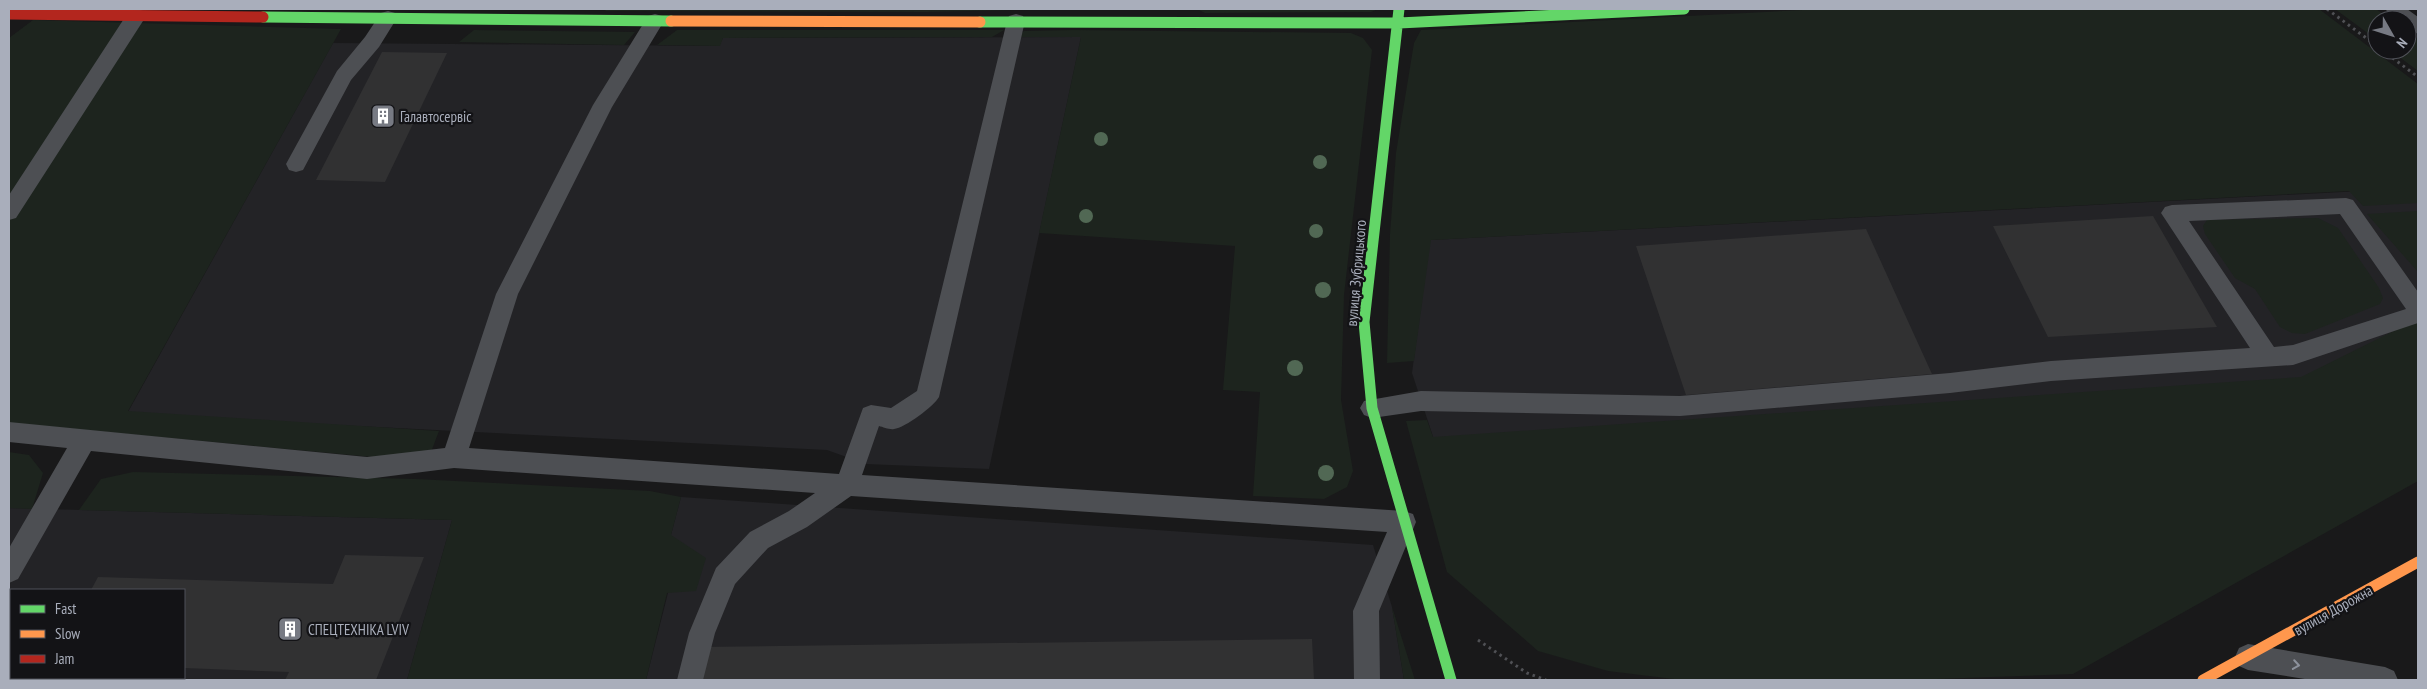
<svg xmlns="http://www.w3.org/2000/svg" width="2427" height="689" font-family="'PT Sans Narrow',sans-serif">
	<rect width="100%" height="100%" fill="#19191a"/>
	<path fill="#232326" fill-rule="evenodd" d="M1081,37l-92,432 -123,-5 -39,-14 -550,-28 -149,-10 205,-369 386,3 4,-8z
		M2418,188v179l-955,160 -51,-154 18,-133z
		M681,497l692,48 19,62 12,73h-758l22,-87 3,-58z
		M9,508l443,12 -45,160h-398zM11,590h173v88h-173z"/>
	<path fill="#1d241e" d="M607,9h449l-130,3 -321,-1z
		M1197,9h181l-7,3 -166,1z
		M1823,9h496l99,75v119l-55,3 -14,-15 -918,49 -17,121 -27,2 3,-129 6,-81 18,-110 7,-13z
		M2335,9h41l15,11h-14v20z
		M33,20l308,9 -213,382 311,20 -8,21 -58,5 -364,-34v-385z
		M474,30l161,2 -11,13 -165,-3z
		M677,30h327l-12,7 -269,1 -3,8 -63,-1z
		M1074,30l277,3 12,5 9,12 -28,245 -3,105 12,71 -6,16 -23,12 -71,-3 7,-104 -37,-2 12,-144 -196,-13 42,-196h-64l7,-6z
		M2407,31l11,9v31l-28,-21h17z
		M2418,211v61l-51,-58z
		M2318,218l20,10 41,60 4,10 -3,6 -75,30 -13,-1 -12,-6 -25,-38 -20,-11 -30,-44 -2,-8 4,-6z
		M2418,319v162l-345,193 -164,6h-227l-74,-9 -70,-20 -91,-79 -41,-151 21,-1 6,17 868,-60z
		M9,452l20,3 14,18 -11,36 -23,-1z
		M133,472l283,7 234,12 31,6 -10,38 35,23 -10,33 -29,2 -21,87h-239l45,-160 -373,-10 22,-31z
		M1392,607l23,73h-11z"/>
	<path fill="#313132" d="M382,52l65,1 -62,129 -69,-2z
		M2153,216l64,111 -169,10 -55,-111z
		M1866,229l66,145 -246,21 -50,-149z
		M345,555l79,2 -48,123h-91l4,-8 -105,-4v-78h-93l7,-13 235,7z
		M1312,639l2,41h-620l7,-33z
		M44,678h92l-1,2h-92z"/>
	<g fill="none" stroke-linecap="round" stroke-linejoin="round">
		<path stroke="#4f5054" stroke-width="3" stroke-dasharray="2.5 4" stroke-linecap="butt" d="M2327,9l50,37
			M2382,50l36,27
			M1478,640l49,33 19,7"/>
		<path fill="#4d4f53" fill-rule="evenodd" d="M136,9l7,2 2,5 -2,5 -127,197 -7,2v-25l120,-184z
			M2385,9h22l11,8v17l-11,-6v-8h-11z
			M388,11l7,2 2,5 -18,29 -28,33 -48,90 -7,2 -7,-2 -3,-6 51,-93 28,-34 16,-24z
			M655,14l7,2 2,5 -52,86 -94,187 -49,154 370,26 24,-66 8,-3 20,3 26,-17 90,-370 2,-5 7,-2 7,2 2,5 -86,376c-5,9 -34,31 -45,32 -4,1 -11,-2 -15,-3l-17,49 542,36 9,3 3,8 -37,89 1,69h-26l-1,-69 34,-79 -536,-36 -44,31 -39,21 -33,36 -20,49 -12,47h-26l12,-47 27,-65 34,-36 39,-21 26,-18 -361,-25 -87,11 -276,-28 -73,128 -9,4v-35l58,-100 -58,-6v-20l358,35 78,-9 51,-154 97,-189 55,-89z
			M2346,198l7,2 65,92v31l-125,42 -242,16 -101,12 -270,23 -259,-5 -49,7 -8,-3 -4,-7 4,-7 57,-10 259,5 270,-23 101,-12 199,-13 -85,-129 -4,-6 4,-6 7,-2zM2340,214l66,95 -113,36 -19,2 -85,-126z
			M2248,644l137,23 9,4 4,9h-87l-63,-10 -9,-4 -4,-9 4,-9z"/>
		<path stroke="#63d668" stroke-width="11" d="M1399,9l-35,313 8,86 79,272
			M263,17l408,4
			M980,22l419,1 285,-14"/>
		<path stroke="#ff974d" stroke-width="11" d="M671,21l309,1
			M2203,680l215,-118"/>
		<path stroke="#b3261e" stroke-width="11" d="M9,14l254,3"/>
	</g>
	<g fill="#516854">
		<circle cx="1101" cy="139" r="7"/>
		<circle cx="1320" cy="162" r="7"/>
		<circle cx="1086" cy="216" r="7"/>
		<circle cx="1316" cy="231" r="7"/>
		<circle cx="1323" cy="290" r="8"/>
		<circle cx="1295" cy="368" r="8"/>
		<circle cx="1326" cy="473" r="8"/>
	</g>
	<defs><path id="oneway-chevron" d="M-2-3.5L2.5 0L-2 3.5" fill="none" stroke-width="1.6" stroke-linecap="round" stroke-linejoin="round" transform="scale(1.25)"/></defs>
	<use stroke="#8d929c" href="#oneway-chevron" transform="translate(2296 665) rotate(9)"/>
	<defs>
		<g id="building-square" transform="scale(1.25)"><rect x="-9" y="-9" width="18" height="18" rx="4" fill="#777a83" stroke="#131316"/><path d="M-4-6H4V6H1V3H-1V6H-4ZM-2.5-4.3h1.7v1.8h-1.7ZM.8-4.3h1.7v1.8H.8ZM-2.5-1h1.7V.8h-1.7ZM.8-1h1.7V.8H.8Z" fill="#fff"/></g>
	</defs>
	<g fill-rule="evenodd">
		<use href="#building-square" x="383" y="116"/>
		<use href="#building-square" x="290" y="629"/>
	</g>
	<g text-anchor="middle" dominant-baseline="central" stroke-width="4.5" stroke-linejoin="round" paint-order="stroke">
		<g font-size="15" fill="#a9aebb" stroke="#131316" text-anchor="start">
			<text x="400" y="116">Галавтосервіс</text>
			<text x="308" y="629">СПЕЦТЕХНІКА LVIV</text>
		</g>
		<g font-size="15" fill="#a9aebb" stroke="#131316">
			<text transform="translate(1356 273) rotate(-85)">вулиця Зубрицького</text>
			<text transform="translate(2333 610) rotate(-29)">вулиця Дорожна</text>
		</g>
	</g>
	<rect width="2427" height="689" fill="none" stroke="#a9aebb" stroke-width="20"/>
	<rect x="10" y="589" width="175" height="90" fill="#131316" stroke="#4f5158"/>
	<rect x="20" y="605" width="25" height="8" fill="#63d668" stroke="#4f5158"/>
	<text x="55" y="614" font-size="15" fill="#a9aebb">Fast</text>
	<rect x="20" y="630" width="25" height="8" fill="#ff974d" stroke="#4f5158"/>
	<text x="55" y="639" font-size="15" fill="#a9aebb">Slow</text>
	<rect x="20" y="655" width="25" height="8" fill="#b3261e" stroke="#4f5158"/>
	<text x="55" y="664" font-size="15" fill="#a9aebb">Jam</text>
	<g transform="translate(2392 35) rotate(129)"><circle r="24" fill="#131316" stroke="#4f5158"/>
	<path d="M0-4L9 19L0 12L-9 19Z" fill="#777a83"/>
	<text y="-8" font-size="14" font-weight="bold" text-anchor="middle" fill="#a9aebb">N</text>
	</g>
</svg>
